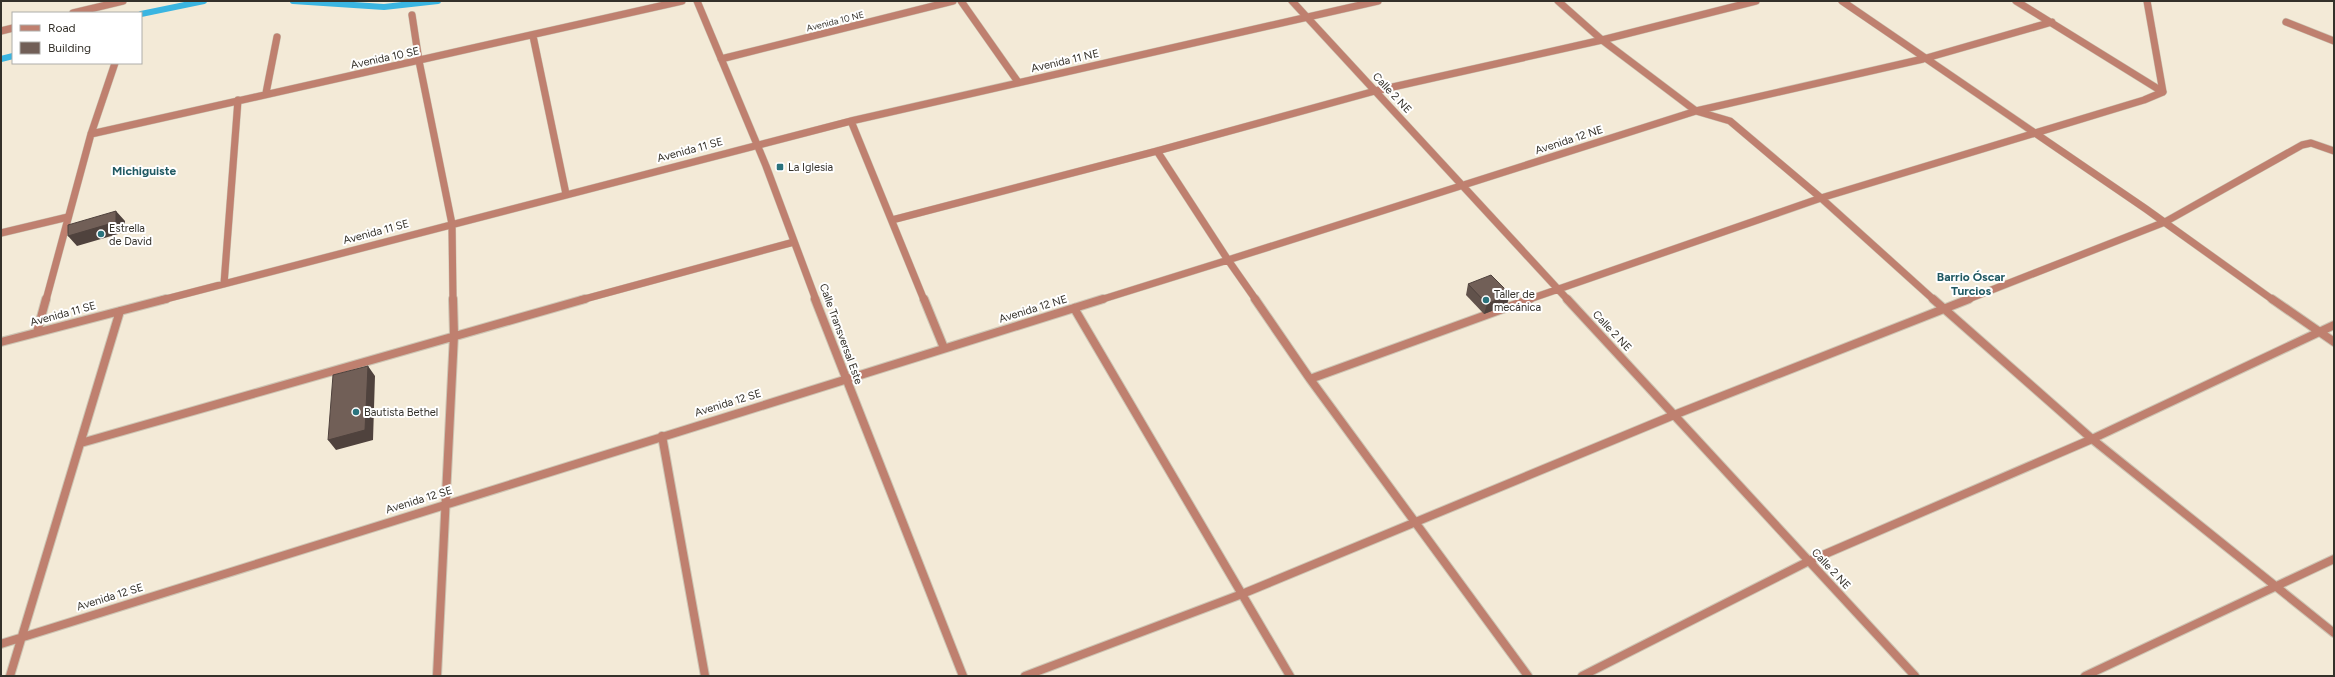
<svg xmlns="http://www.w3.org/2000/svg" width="2335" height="677" font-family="Figtree,sans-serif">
	<rect width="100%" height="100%" fill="#f3ead7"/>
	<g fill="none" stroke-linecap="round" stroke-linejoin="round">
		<path stroke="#3ab5e1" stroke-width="6" d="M293,1l91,6 54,-6
			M141,14l63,-13
			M1,59l12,-3"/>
		<g stroke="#cdc5b4" stroke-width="8">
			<path id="service" d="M1,233l67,-16"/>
		</g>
		<g stroke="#cdc5b4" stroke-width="8">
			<path id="minor-far1" d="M697,1l69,165 50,134
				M961,1l57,81
				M1292,1l276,299
				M1558,1l44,39 94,71 34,10 91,77 113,102
				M1842,1l304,208 127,91
				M2016,1l147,91
				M73,13l50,-12
				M412,15l7,46 33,163 1,76
				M2286,22l48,19
				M1,31l12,-3
				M533,36l33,158
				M721,59l232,-58
				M266,93l11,-56
				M851,121l73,179
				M91,134l591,-133
				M1157,151l71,109 468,-149 227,-52 129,-37
				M892,220l265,-69 218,-60 227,-51 154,-39
				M224,284l14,-184
				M46,300l45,-166 24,-71
				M162,300l689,-179 527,-120
				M581,300l213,-58
				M1100,300l128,-40 28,40
				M1527,300l294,-102 323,-98 19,-8 -16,-91
				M1966,300l199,-78 137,-77 9,-2 23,8"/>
		</g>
		<g stroke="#cdc5b4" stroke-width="10">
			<path id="minor" d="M815,299l148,377
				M924,299l20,49
				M1255,299l55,80 218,297
				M1567,299l348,377
				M1933,299l159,140 242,194
				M2272,299l62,43
				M1074,308l216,368
				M37,332l9,-33
				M1,342l165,-43
				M1310,379l220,-80
				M662,436l43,240
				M81,443l504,-144
				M1,644l1102,-345
				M10,676l110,-365
				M437,676l17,-341 -1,-36
				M1025,676l217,-82 432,-179 295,-116
				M1582,676l227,-115 283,-122 242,-114
				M2085,676l249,-117"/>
		</g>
		<use href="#service" stroke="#bf806f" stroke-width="7"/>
		<use href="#minor-far1" stroke="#bf806f" stroke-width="7"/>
		<use href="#minor" stroke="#bf806f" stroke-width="8"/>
	</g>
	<path fill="#61524b" d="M1468,284l39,21 -23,9 -18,-19z"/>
	<path fill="#4f423d" d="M116,211l9,10v11l-48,14 -9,-10z
		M1510,294l-3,11 -23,9 3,-10z
		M368,366l7,10 -2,64 -37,10 -8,-10z"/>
	<path fill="#715f57" stroke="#4f423d" d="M116,211v11l-48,14v-11z
		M1491,275l19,19 -23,10 -19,-20z
		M368,366l-3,64 -37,10 5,-65z"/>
	<g fill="#2a737d" stroke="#fff" stroke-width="1.5">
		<rect x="776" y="163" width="8" height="8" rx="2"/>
		<circle cx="101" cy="234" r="4"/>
		<circle cx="1486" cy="300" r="4"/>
		<circle cx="356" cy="412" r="4"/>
	</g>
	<g text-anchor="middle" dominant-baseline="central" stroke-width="4" stroke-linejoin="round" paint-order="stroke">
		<g font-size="9" fill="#34312a" stroke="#fff">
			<text transform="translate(835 21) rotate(-14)">Avenida 10 NE</text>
		</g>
		<g font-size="11" fill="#34312a" stroke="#fff">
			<text transform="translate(385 58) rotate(-12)">Avenida 10 SE</text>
			<text transform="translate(1065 61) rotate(-13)">Avenida 11 NE</text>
			<text transform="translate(1392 93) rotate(47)">Calle 2 NE</text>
			<text transform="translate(1569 140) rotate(-18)">Avenida 12 NE</text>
			<text transform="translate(690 150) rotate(-15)">Avenida 11 SE</text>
			<text transform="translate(376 232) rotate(-15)">Avenida 11 SE</text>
			<text transform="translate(1033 309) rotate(-17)">Avenida 12 NE</text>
			<text transform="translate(63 314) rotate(-15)">Avenida 11 SE</text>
			<text transform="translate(1612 331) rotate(47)">Calle 2 NE</text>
			<text transform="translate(841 334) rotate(70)">Calle Transversal Este</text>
			<text transform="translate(728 403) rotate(-17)">Avenida 12 SE</text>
			<text transform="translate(419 500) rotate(-17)">Avenida 12 SE</text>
			<text transform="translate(1831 569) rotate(47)">Calle 2 NE</text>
			<text transform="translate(110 597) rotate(-17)">Avenida 12 SE</text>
		</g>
		<g font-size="11" fill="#34312a" stroke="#fff" text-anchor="start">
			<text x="788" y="167">La Iglesia</text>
			<text x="109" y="228">Estrella<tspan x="109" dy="13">de David</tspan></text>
			<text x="1494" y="294">Taller de<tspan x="1494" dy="13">mecánica</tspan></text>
			<text x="364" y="412">Bautista Bethel</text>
		</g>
		<g font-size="12" font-weight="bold" fill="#205962" stroke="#fff">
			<text x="144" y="171">Michiguiste</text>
			<text x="1971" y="277">Barrio Óscar<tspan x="1971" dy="14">Turcios</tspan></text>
		</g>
	</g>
	<rect width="2335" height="677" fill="none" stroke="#34312a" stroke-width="4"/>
	<rect x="12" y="12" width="130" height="52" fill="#ffffff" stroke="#aeadaa"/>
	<rect x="20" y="25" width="20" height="6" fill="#bf806f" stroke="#aeadaa"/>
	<text x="48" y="32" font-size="12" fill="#34312a">Road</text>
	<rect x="20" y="42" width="20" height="12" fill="#715f57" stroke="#aeadaa"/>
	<text x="48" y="52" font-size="12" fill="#34312a">Building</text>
</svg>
